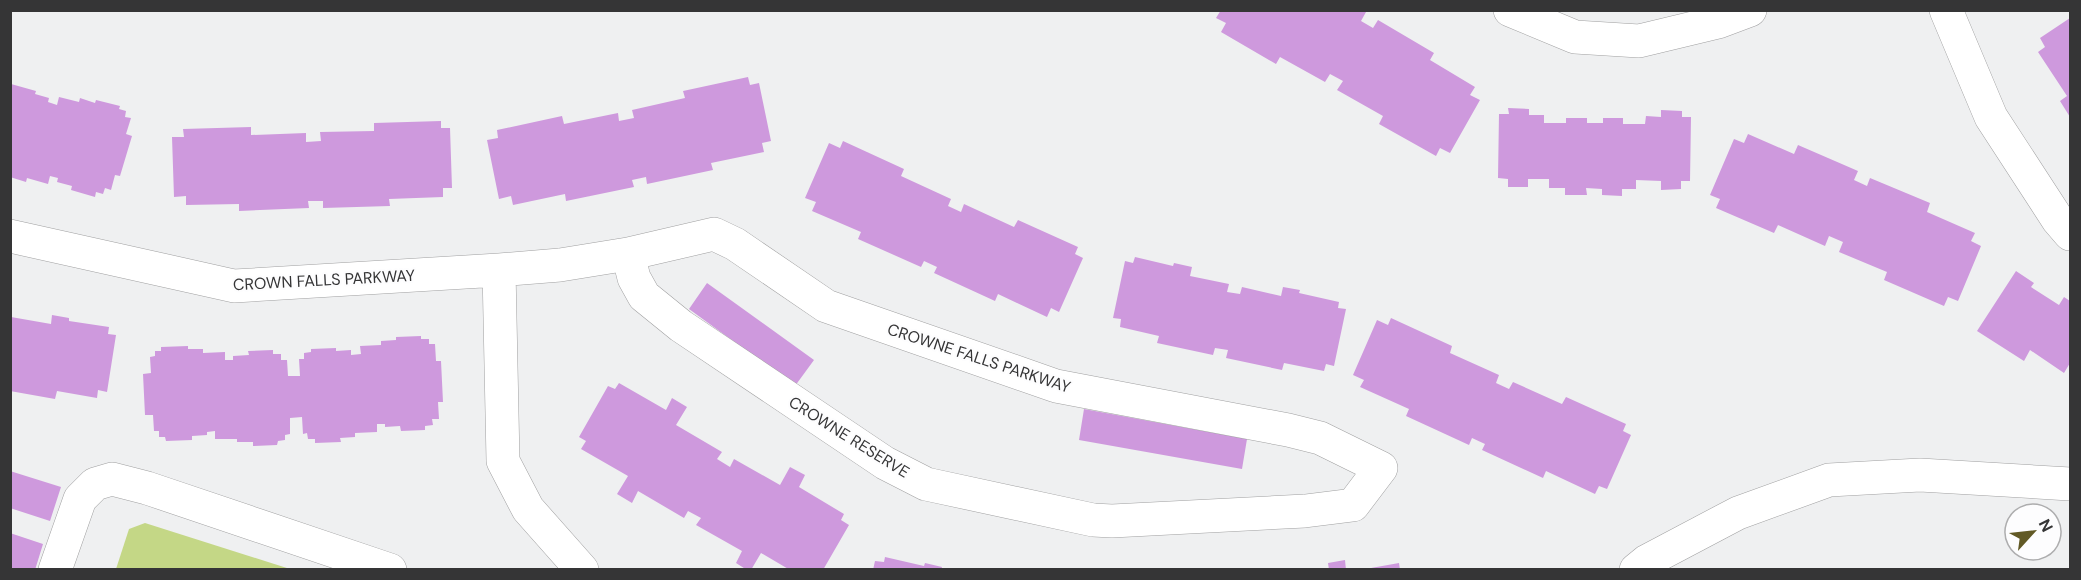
<svg xmlns="http://www.w3.org/2000/svg" width="2081" height="580" font-family="'DM Sans',sans-serif">
	<rect width="100%" height="100%" fill="#eff0f1"/>
	<path fill="#c4d786" d="M145,523l145,46h-174l13,-40z"/>
	<path fill="#ce99dd" d="M1221,10h141l4,2 -5,9 12,7 5,-8 56,33 -4,7 45,27 -5,8 10,5 -30,53 -10,-5 -4,8 -57,-32 4,-8 -46,-26 6,-9 -13,-7 -5,8 -45,-25 -4,7 -55,-32 5,-9 -10,-5z
		M2070,18v99l-10,-16 7,-5 -29,-44 7,-5 -5,-9z
		M748,77l2,8 9,-2 12,58 -9,2 2,9 -53,11 2,7 -66,14 -1,-7 -14,3 2,7 -68,14 -1,-7 -52,11 -2,-9 -12,3 -12,-59 11,-2 -1,-8 65,-14 2,8 54,-11 1,8 15,-3 -2,-8 53,-12 -2,-7z
		M11,84l25,7 -1,3 14,4 -1,4 9,3 2,-8 20,5 1,-4 15,5 1,-3 24,6 -1,3 7,2 -1,6 6,1 -5,16 6,2 -12,40 -5,-1 -4,15 -6,-2 -2,6 -7,-2 -1,5 -24,-7 1,-4 -15,-4 1,-4 -8,-2 -2,8 -21,-6 -1,4 -16,-5z
		M1508,108l21,1v6h15v8h22v-5h21v5h16v-5h20v6h22l1,-8 15,1v-7l21,1v6h9l-1,64h-9v8l-20,1v-9l-25,-1v9h-14v7l-20,-1v-6l-16,-1 1,7h-22v-7h-16v-9h-21v8h-20v-8l-10,-1 1,-64h10z
		M441,121v7h9l2,60h-9v9l-54,2 1,7 -67,2v-7h-15l1,7 -70,3v-7l-53,1v-9l-12,1 -2,-60h12l-1,-8 68,-2v8l55,-2v9l15,-1 -1,-9 54,-1v-8z
		M1748,134l46,20 4,-9 60,26 -4,9 13,6 3,-8 60,25 -3,9 48,21 -4,8 10,5 -23,55 -10,-4 -4,9 -60,-26 3,-8 -48,-20 4,-10 -14,-6 -4,10 -47,-21 -4,8 -58,-25 4,-9 -10,-4 24,-56 10,4z
		M843,141l61,28 -3,7 50,23 -3,7 13,6 3,-8 50,23 4,-7 60,27 -3,7 8,4 -24,54 -8,-4 -4,9 -49,-23 -3,7 -61,-28 3,-6 -13,-6 -3,6 -63,-28 3,-7 -49,-21 4,-9 -11,-4 24,-55 11,5z
		M1135,257l38,9 1,-3 18,4 -2,9 39,8 -2,8 13,2 2,-7 39,9 2,-9 17,3 -1,3 40,9 -1,6 8,1 -12,57 -8,-2 -2,7 -40,-8 -2,7 -56,-12 2,-8 -13,-2 -2,7 -56,-12 2,-7 -39,-9 1,-8 -8,-1 12,-57 8,2z
		M2016,271l18,12 -3,4 28,18 5,-8 6,4v62l-6,10 -34,-23 -6,11 -47,-30z
		M707,283l107,77 -19,26 -106,-77z
		M52,315l17,3v3l40,6 -1,7 8,1 -9,57 -9,-2 -1,8 -40,-7 -2,8 -45,-8 1,-74 40,7z
		M1391,318l61,28 -2,7 49,22 -3,8 13,6 4,-7 49,22 4,-7 60,27 -3,7 8,4 -24,54 -8,-3 -4,8 -49,-23 -3,7 -61,-28 3,-6 -13,-6 -3,7 -63,-29 3,-7 -49,-22 4,-7 -11,-5 24,-55 11,5z
		M421,336v3h8v5h6l1,17h5l2,41h-5l1,17h-7l1,6 -8,1v4l-24,1 -1,-5 -15,1v-3h-8v8l-22,1v4l-15,1 1,4 -26,1v-4h-7l-1,-6 -4,1 -1,-17 -12,1v16l-5,1v5l-7,1 -1,4 -24,1v-4h-16v-3h-22v-8l-8,1v3l-15,1v4l-26,1 -1,-4h-6v-6h-5l-1,-16h-8l-2,-41 8,-1 -1,-16 5,-1v-5h6v-4l27,-1v3h15v4l22,-1v8h8v-4l16,-1 -1,-4 25,-1v4h8v6h6l1,16h12l-1,-17h5v-6l7,-1v-3l25,-1v3l15,-1v5l10,-1 -1,-8 21,-1v-4l15,-1v-3z
		M619,383l47,27 6,-12 15,9 -11,18 46,27 -5,7 13,8 4,-8 46,26 10,-18 15,8 -6,12 45,27 -3,6 8,5 -26,45h-33l-29,-17 -10,17h-4l-11,-7 6,-12 -46,-26 5,-7 -13,-7 -4,7 -46,-27 -6,12 -15,-9 11,-18 -47,-27 5,-8 -7,-4 29,-51 7,3z
		M1084,409l163,30 -5,30 -163,-29z
		M10,471l51,16 -11,34 -40,-13z
		M10,533l33,11 -8,26h-25z
		M885,557l39,9 1,-3 17,4 -1,3h-68l2,-9 9,1z
		M1345,560l1,10h-17l-1,-7z
		M1399,563l1,7h-29v-2z"/>
	<g fill="none" stroke-linecap="round" stroke-linejoin="round">
		<g stroke="#a0a0a1" stroke-width="34">
			<path id="minor" d="M1510,10l65,27 64,4 79,-19 32,-12
				M1946,10l45,107 67,103 12,14
				M10,236l224,50 265,-16 61,-5 68,-11 86,-20 21,10 91,62 230,80 232,44 32,8 61,30 -28,37 -48,6 -193,10 -19,-1 -167,-36 -41,-21 -204,-137 -37,-30 -10,-18 -6,-24
				M499,270l4,191 25,48 54,61
				M55,570l25,-71 15,-15 17,-5 35,9 243,82
				M1636,570l11,-9 91,-48 91,-33 91,-5 150,9"/>
		</g>
		<use href="#minor" stroke="#fff" stroke-width="33"/>
	</g>
	<g text-anchor="middle" dominant-baseline="central" stroke-width="4.5" stroke-linejoin="round" paint-order="stroke">
		<g font-size="16" fill="#353536" stroke="#fdfdfe">
			<text transform="translate(324 280) rotate(-3)">CROWN FALLS PARKWAY</text>
			<text transform="translate(979 358) rotate(18)">CROWNE FALLS PARKWAY</text>
			<text transform="translate(849 437) rotate(32)">CROWNE RESERVE</text>
		</g>
	</g>
	<rect width="2081" height="580" fill="none" stroke="#353536" stroke-width="24"/>
	<g transform="translate(2033 532) rotate(63)"><circle r="28" fill="#fdfdfe" stroke="#adadae" stroke-width="1.5"/>
	<path d="M0-4.5L10 22L0 15L-10 22Z" fill="#615925"/>
	<text y="-9" font-size="16" font-weight="bold" text-anchor="middle" fill="#353536">N</text>
	</g>
</svg>
